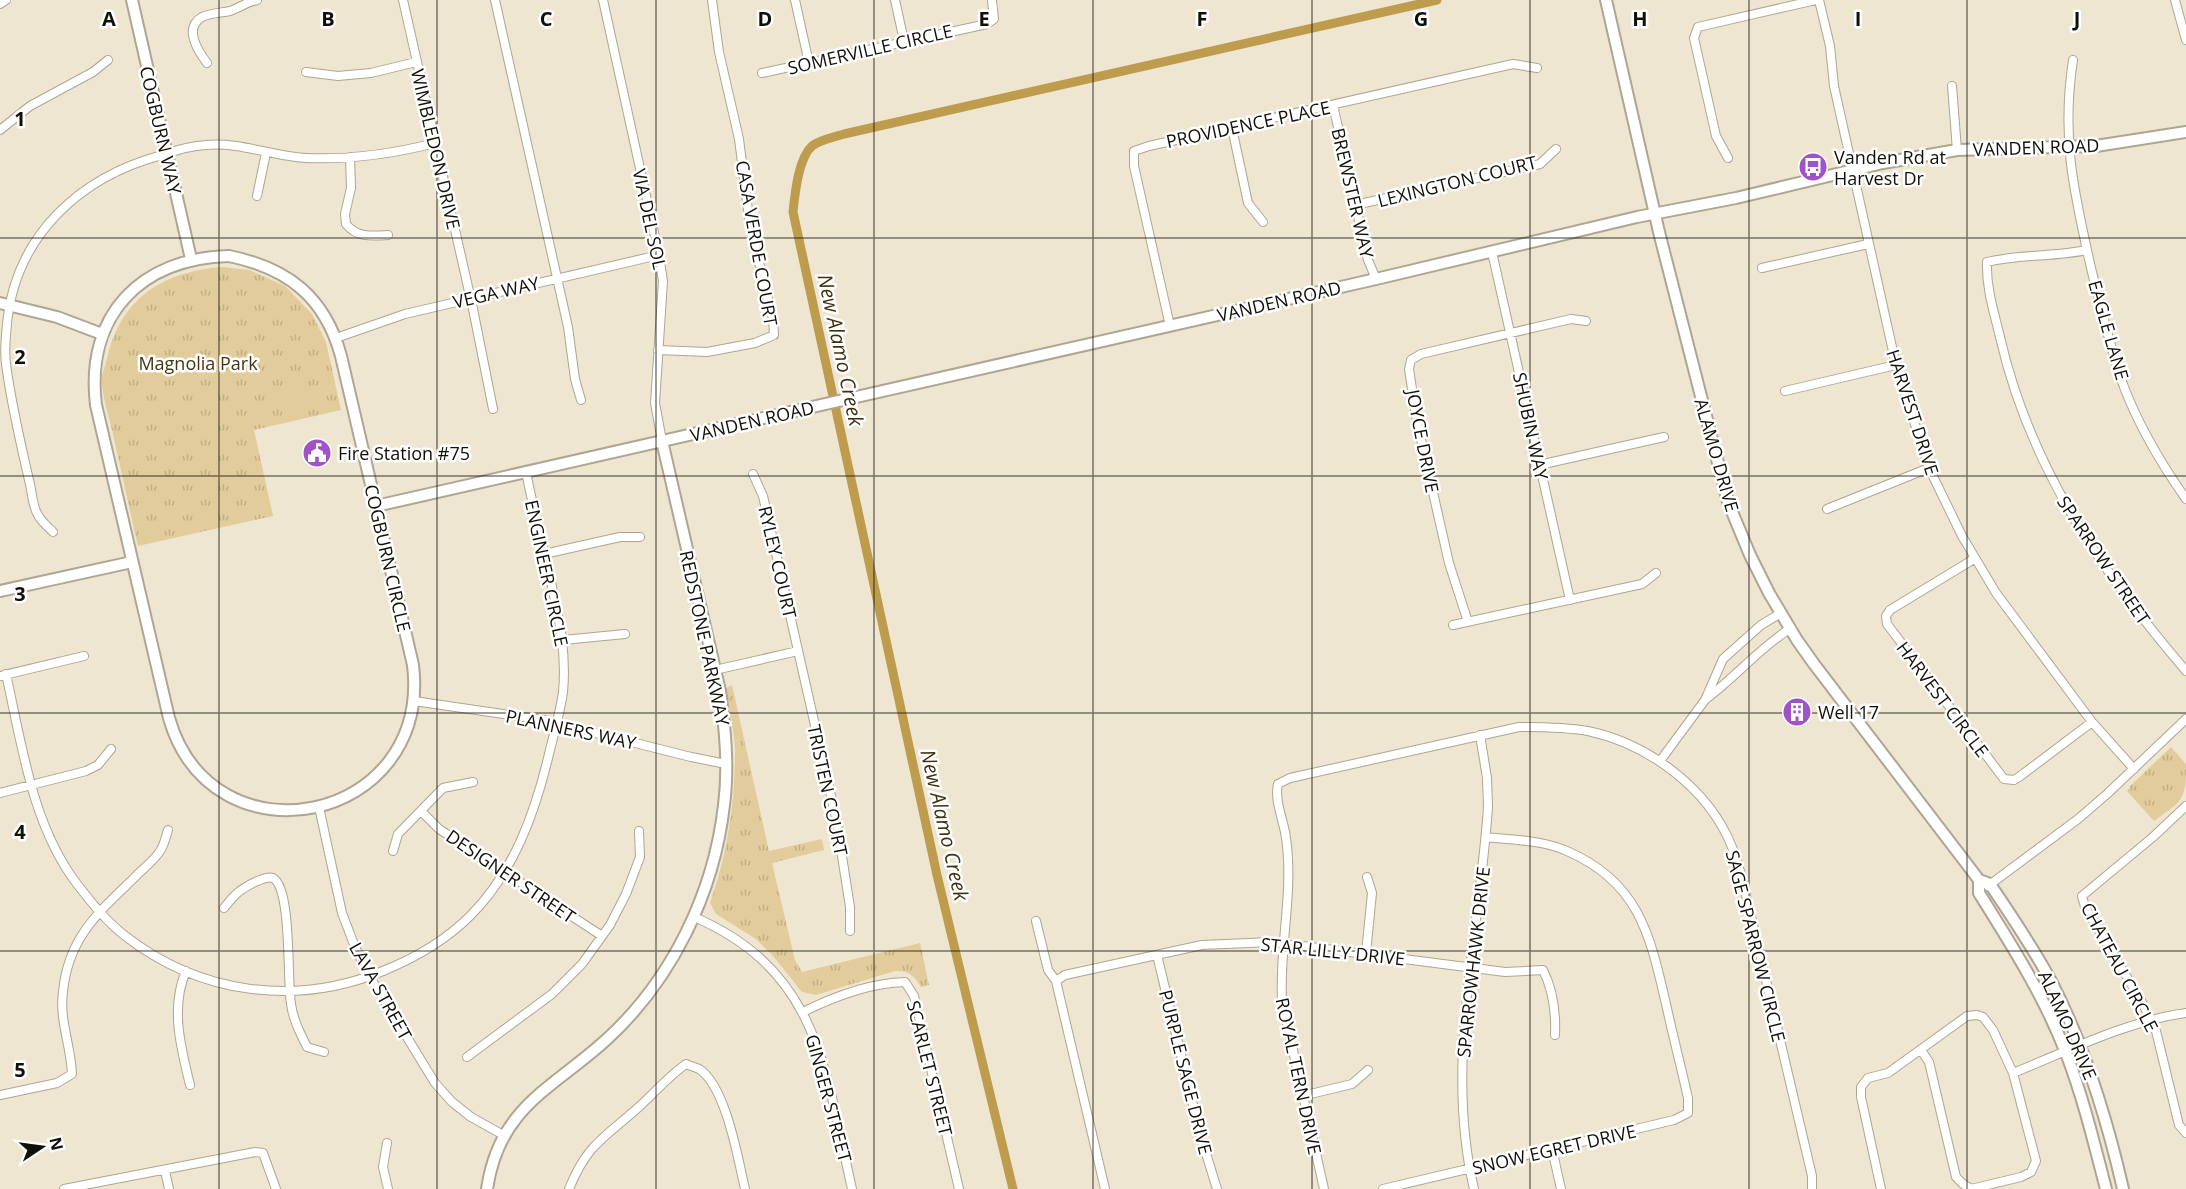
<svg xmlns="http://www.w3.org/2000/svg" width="2186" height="1189" font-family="'Open Sans',sans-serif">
	<defs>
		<pattern id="grass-tufts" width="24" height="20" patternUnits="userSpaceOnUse" patternTransform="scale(1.5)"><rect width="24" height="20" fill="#e2cc9c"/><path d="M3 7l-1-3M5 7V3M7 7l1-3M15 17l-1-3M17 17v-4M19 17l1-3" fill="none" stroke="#c1ae85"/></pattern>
	</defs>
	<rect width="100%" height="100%" fill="#efe6d2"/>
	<path fill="url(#grass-tufts)" d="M223,267l26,3 36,16 27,28 14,28 15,68 -87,20 19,86 -135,30c-9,-38 -17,-77 -26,-116 -4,-17 -11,-37 -10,-54 1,-6 4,-12 5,-18 14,-61 57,-87 116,-91z
		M732,685l37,166 53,-12 2,11 -52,13 23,97 7,12 118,-29 9,42 -8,2c-6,-11 -13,-17 -26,-16l-79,24 -14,-3 -29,-36 -17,-17 -40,-25 -6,-11c17,-48 25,-99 25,-150 0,-21 -6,-44 -9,-65z
		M2171,747l15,17c0,37 -3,36 -32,57l-27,-30 3,-3 -1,-1z"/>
	<path fill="#e2cc9c" d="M314,385l5,22 -36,8 -6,-22z"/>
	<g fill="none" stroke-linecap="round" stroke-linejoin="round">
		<path stroke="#be9c4d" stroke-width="9" d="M1013,1189l-76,-314 -144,-663c2,-18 5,-53 19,-66 7,-6 23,-9 32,-12l593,-134"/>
		<g stroke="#aea592" stroke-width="10">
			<path id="street" d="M403,0l70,309 20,100
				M495,0l73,327 7,52 6,21
				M603,0l56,255 4,26 -8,122 7,38
				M795,0l14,63
				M895,0l9,41
				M1819,0l11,46 4,40 62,279 33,103 33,68 34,57 96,129 42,47
				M2175,0l11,40
				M0,4l6,-4
				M2073,60c-12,79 1,132 18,208 10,40 19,80 33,119 15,39 38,78 62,112
				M207,63c-9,-12 -24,-35 -5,-46 8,-4 19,-4 28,-6 9,-3 17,-9 27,-11
				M306,72l32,4 33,-3 45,-11
				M762,73l225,-49 7,-5 -2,-19
				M1952,86l5,64
				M1333,105l35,155 8,19
				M1232,128l16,75 15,19
				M0,130l30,-24 63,-34 15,-12
				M350,157l1,31 -6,26 1,10c11,14 26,12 42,11
				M1728,158l-12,-22 -22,-98 4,-11 118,-27
				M257,196l9,-43
				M1355,205l185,-41 16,-15
				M2087,250c-33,7 -67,4 -100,12 -1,26 7,50 13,75 29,128 102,236 186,334
				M1492,252l78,348
				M1762,268l106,-24
				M1170,326l-36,-160v-15l15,-5 364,-82 24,4
				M336,338l69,-24 254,-59
				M658,350l49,2 48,-9 19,-8 -1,-16 -23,-93 -11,-87 -20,-87 -7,-52
				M1785,391l111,-26
				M1539,465l125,-28
				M753,474l10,22 73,322 14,89v24
				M1827,509l102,-41
				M53,532c-5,-5 -12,-11 -15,-17 -6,-9 -6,-25 -9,-35 -9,-39 -18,-77 -23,-116 -2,-13 0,-27 1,-41 9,-88 73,-146 155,-168 14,-5 29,-9 44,-10 34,-3 66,11 99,13 44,2 87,-4 130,-15
				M544,554l76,-17h20
				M1974,559l-84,51 -4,6 1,8 117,155 10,1 5,-3 73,-55
				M1468,622l-19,-59 -32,-141 -8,-53 2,-9 10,-6 150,-35 15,2
				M1453,625l189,-41 14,-11
				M563,640l62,-6
				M715,670l83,-19
				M6,674c16,71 26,151 71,210 14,18 29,37 47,51 75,59 171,72 259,36 32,-13 62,-30 87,-55 44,-44 65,-103 79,-162 5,-21 11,-41 14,-62 4,-42 -5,-78 -14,-119 -8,-33 -16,-67 -23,-101
				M0,676l84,-20
				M1706,699c30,-22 53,-51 85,-71
				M414,701l130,19 147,37 35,7
				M1660,761l45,-61 18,-41 38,-34 20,-12
				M0,793l86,-22 12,-6 13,-16
				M2186,806l-33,31 -71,59 3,11 58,97 13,27 23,94 7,8
				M319,807l23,106 13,34 15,30 65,106 17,19 19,15 34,19
				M422,812l17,17 163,107
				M393,851l5,-17 45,-46 30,-6
				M1988,886l90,-67 29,-25 79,-75
				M224,908c11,-14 15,-18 31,-26 6,-2 12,-6 18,-4 19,10 14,104 18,126 2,15 9,29 16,43l17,5
				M694,917c126,54 131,154 158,272
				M1036,921l12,49 8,11 49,208
				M1366,953l6,-60 -5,-16
				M1157,955l43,179 17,55
				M186,971c-16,37 -5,77 4,114
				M1056,981l9,-6 137,-30 70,-3 233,30 38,-2c10,20 13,43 12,65
				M803,1012c32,-16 67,-29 102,-30l9,14 45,193
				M467,1057l85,-63 30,-30 28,-39 16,-31 14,-37 -1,-26
				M2013,1073c55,-22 114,-52 173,-60
				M0,1095l57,-12 15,-9c-1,-28 -13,-54 -9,-82 5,-54 35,-79 71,-114 8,-9 20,-17 26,-27 4,-5 6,-15 8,-21
				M1302,1096l50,-12 16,-14
				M387,1143l-4,24 5,22
				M1552,1149l9,40
				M165,1171l4,18
				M64,1189l191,-37 8,1 13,36
				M569,1189c19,-47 37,-52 72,-84 15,-14 28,-29 45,-41 4,2 9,3 13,5 27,17 39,90 46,120
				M1324,1189l-42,-188c-3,-55 12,-109 4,-163 -2,-17 -12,-37 -8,-54l12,-6 229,-51c23,0 46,0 69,4 61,13 121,58 144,116 4,10 7,21 10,31l70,298v13
				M1383,1189l291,-69 14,-7v-15c-7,-31 -15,-62 -22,-94 -16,-69 -27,-122 -99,-153 -24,-11 -54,-11 -81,-14
				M1474,1189c-30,-127 6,-255 14,-383l-1,-28 -7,-43
				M1881,1189l-20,-92v-10l7,-9 20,-5 79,-57 10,-1 6,2 10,13 20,43 23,88 -5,11 -10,5 -50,12 -8,-5 -7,-7 -27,-115 -8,-12"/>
		</g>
		<g stroke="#aea592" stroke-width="14">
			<path id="secondary" d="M132,0l59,259
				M1606,0l53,232 69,270 22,53 19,38 28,47 17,24 165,216 11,4c22,33 45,66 63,101 33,65 54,134 70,204
				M229,256c59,12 96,41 112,100l72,309c19,159 -201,203 -244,53l-73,-313c-11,-90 45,-147 133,-149z
				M0,303l57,14 45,17
				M376,506l1000,-227 261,-62 99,-19 147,-35 74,-13 139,-4 90,-14
				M0,591l132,-29
				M1979,880v13c32,51 65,103 87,160 17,44 28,90 40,136
				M487,1189c12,-82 65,-100 119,-149 66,-60 108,-147 118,-235 5,-38 1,-77 -4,-114l-58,-250"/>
		</g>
		<use href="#street" stroke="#fff" stroke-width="8"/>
		<use href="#secondary" stroke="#fff" stroke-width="10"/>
	</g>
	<path fill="none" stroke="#120f08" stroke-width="1.5" stroke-opacity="0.55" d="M219,0v1189M437,0v1189M656,0v1189M874,0v1189M1093,0v1189M1312,0v1189M1530,0v1189M1749,0v1189M1967,0v1189M0,238h2186M0,476h2186M0,713h2186M0,951h2186"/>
	<defs>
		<g id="bus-disc" transform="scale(1.5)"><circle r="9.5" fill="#9e53c6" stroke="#fff"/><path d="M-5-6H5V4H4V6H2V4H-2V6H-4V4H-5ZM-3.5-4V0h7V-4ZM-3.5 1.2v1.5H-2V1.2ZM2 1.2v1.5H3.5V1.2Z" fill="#fff"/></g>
		<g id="civic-disc" transform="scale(1.5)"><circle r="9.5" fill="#9e53c6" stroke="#fff"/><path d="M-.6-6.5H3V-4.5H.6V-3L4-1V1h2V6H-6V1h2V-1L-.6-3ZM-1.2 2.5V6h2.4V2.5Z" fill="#fff"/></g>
		<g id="building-disc" transform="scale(1.5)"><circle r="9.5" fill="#9e53c6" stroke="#fff"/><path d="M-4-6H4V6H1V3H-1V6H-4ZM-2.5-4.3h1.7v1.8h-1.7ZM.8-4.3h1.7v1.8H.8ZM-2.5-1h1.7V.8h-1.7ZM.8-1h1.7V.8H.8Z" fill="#fff"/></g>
	</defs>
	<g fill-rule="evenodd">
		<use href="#bus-disc" x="1813" y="167"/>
		<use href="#civic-disc" x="317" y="453"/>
		<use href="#building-disc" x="1797" y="712"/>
	</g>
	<g text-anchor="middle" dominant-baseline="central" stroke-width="5" stroke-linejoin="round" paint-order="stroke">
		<g font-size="18" fill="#120f08" stroke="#fff">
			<text transform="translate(870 49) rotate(-13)">SOMERVILLE CIRCLE</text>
			<text transform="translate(1248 124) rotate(-12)">PROVIDENCE PLACE</text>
			<text transform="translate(161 130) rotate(77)">COGBURN WAY</text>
			<text transform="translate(2036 147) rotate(-2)">VANDEN ROAD</text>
			<text transform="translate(436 149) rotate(77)">WIMBLEDON DRIVE</text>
			<text transform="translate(1457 181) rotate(-14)">LEXINGTON COURT</text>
			<text transform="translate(1353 193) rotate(77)">BREWSTER WAY</text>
			<text transform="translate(650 219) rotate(78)">VIA DEL SOL</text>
			<text transform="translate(757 243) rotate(80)">CASA VERDE COURT</text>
			<text transform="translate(496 292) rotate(-13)">VEGA WAY</text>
			<text transform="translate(1279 301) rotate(-13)">VANDEN ROAD</text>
			<text transform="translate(2109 330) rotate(74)">EAGLE LANE</text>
			<text transform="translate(1913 412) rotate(72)">HARVEST DRIVE</text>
			<text transform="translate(752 421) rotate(-13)">VANDEN ROAD</text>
			<text transform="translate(1531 426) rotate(78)">SHUBIN WAY</text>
			<text transform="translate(1423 441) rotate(79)">JOYCE DRIVE</text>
			<text transform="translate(1717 455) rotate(74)">ALAMO DRIVE</text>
			<text transform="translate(388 558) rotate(77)">COGBURN CIRCLE</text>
			<text transform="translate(2104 560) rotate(56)">SPARROW STREET</text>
			<text transform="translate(778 562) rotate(77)">RYLEY COURT</text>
			<text transform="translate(547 573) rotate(78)">ENGINEER CIRCLE</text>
			<text transform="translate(705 638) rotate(78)">REDSTONE PARKWAY</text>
			<text transform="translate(1943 699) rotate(53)">HARVEST CIRCLE</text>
			<text transform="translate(571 729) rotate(12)">PLANNERS WAY</text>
			<text transform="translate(828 790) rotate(78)">TRISTEN COURT</text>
			<text transform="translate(511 876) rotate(34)">DESIGNER STREET</text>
			<text transform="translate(1756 946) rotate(76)">SAGE SPARROW CIRCLE</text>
			<text transform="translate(1333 951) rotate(6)">STAR LILLY DRIVE</text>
			<text transform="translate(1473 962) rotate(-84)">SPARROWHAWK DRIVE</text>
			<text transform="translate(2120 967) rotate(62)">CHATEAU CIRCLE</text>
			<text transform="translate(381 991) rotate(61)">LAVA STREET</text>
			<text transform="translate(2068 1025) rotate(66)">ALAMO DRIVE</text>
			<text transform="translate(930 1068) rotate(76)">SCARLET STREET</text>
			<text transform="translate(1186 1072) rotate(76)">PURPLE SAGE DRIVE</text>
			<text transform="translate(1299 1076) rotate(78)">ROYAL TERN DRIVE</text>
			<text transform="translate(829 1098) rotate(75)">GINGER STREET</text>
			<text transform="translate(1554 1149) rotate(-13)">SNOW EGRET DRIVE</text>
		</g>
		<g font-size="18" fill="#120f08" stroke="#fff" text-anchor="start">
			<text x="1834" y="157">Vanden Rd at<tspan x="1834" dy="21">Harvest Dr</tspan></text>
			<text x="338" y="453">Fire Station #75</text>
			<text x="1818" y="712">Well 17</text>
		</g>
		<g font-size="18" fill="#443513" stroke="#fff">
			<text x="198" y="363">Magnolia Park</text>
		</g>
		<g font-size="20" font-style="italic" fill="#40310e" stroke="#fff">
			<text transform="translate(841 350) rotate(78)">New Alamo Creek</text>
			<text transform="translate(945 825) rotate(77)">New Alamo Creek</text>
		</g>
	</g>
	<g font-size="20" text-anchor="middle" font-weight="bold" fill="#120f08" stroke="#fff" stroke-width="5" stroke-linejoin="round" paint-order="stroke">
		<text x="109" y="26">A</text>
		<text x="328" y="26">B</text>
		<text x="546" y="26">C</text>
		<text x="765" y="26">D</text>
		<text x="984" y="26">E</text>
		<text x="1202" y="26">F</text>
		<text x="1421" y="26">G</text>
		<text x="1640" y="26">H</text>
		<text x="1858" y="26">I</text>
		<text x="2077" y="26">J</text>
		<text x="20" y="126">1</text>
		<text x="20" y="364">2</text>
		<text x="20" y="601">3</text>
		<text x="20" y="839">4</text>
		<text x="20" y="1077">5</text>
	</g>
	<g transform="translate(42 1147) rotate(77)" stroke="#ffffff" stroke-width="4.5" paint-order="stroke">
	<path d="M0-4.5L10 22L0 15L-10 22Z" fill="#120f08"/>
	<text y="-9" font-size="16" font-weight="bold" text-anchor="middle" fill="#120f08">N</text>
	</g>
</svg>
